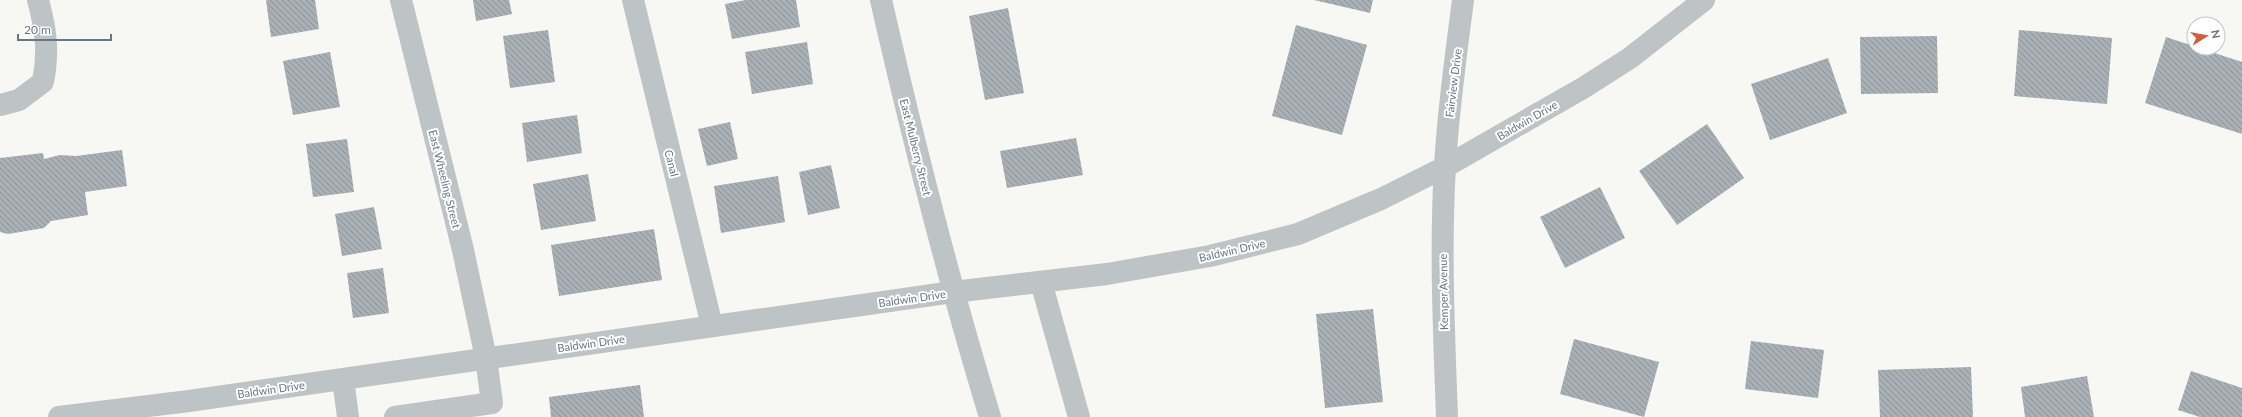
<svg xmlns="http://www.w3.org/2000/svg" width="2242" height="417" font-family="Lato,sans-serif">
	<defs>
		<pattern id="building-back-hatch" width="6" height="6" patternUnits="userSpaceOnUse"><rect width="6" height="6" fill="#a8b0b5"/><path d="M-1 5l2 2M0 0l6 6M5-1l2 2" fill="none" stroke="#8d9499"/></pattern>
	</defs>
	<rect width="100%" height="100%" fill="#f7f7f4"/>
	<path fill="url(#building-back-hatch)" d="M266,0h49l4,29 -48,8z
		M473,0h36l3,14 -36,7z
		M746,0h50l4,27 -68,12 -7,-35z
		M1314,0h59l-3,13z
		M1008,8l16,85 -39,7 -16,-84z
		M1296,25l71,20 -25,90 -70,-19z
		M548,30l7,52 -45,6 -7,-52z
		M2019,30l93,8 -5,66 -93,-8z
		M1937,36l1,57 -77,1 -1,-57z
		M2166,37l76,25v72l-97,-31z
		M807,42l6,42 -61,10 -7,-42z
		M330,52l10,55 -47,8 -10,-54z
		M1828,58l19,55 -77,27 -19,-56z
		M577,115l5,38 -55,9 -5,-39z
		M730,122l8,37 -31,7 -9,-37z
		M1707,124l37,54 -67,47 -38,-54z
		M1076,138l7,37 -76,13 -7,-37z
		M347,139l7,53 -41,5 -7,-53z
		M122,150l5,36 -42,6 3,23 -37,6 -7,7 -36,6 -8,-2v-74l43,-5 1,6 16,-4 16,1z
		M831,165l9,43 -32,7 -9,-43z
		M588,174l8,47 -55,9 -8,-46z
		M778,176l7,46 -64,11 -7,-47z
		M1600,187l25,51 -60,30 -25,-51z
		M374,207l8,42 -40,7 -7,-42z
		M654,229l8,51 -103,16 -8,-51z
		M383,268l6,45 -36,5 -6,-45z
		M1373,309l10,93 -58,6 -9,-94z
		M1574,339l85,23 -15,55 -84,-23z
		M1751,341l73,9 -6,48 -73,-9z
		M1971,367l2,50h-93l-2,-47z
		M2191,371l51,17v29h-42l-22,-7z
		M2087,376l7,41h-69l-4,-30z
		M640,385l4,32h-93l-2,-20z"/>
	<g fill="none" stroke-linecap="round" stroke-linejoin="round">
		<path stroke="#bec3c6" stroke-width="22" d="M633,0l79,326
			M881,0c32,140 67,279 109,417
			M0,105l19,-5 24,-18c6,-31 3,-52 -5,-82
			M1041,282l38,135
			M343,379l5,38
			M59,417l130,-16 764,-109 154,-18 103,-18 88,-22 83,-35 64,-32 138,-79 47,-30 74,-58
			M395,417l97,-14 -6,-45 -23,-108 -62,-250
			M1447,417c-3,-84 -7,-167 -2,-251 3,-56 11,-111 18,-166"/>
	</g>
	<g text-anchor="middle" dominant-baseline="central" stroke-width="4" stroke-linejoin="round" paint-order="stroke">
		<g font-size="11" fill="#687783" stroke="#fff">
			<text transform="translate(1453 83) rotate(-83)">Fairview Drive</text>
			<text transform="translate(1527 120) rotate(-30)">Baldwin Drive</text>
			<text transform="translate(916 147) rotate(76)">East Mulberry Street</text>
			<text transform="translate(672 163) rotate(76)">Canal</text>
			<text transform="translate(445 179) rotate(76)">East Wheeling Street</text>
			<text transform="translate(1232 250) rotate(-13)">Baldwin Drive</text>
			<text transform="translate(1443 292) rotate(-91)">Kemper Avenue</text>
			<text transform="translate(912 298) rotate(-8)">Baldwin Drive</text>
			<text transform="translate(591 343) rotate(-8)">Baldwin Drive</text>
			<text transform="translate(271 389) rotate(-8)">Baldwin Drive</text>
		</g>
	</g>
	<g transform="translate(2206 36) rotate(79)"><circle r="19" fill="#ffffff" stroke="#c3c9cd"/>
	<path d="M0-3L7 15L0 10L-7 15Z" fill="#d85c34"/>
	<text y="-6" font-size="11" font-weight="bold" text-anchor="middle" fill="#687783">N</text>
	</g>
	<path d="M18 34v6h93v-6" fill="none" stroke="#687783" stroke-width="2"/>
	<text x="24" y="34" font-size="12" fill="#687783" stroke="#ffffff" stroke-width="3" paint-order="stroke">20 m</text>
</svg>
